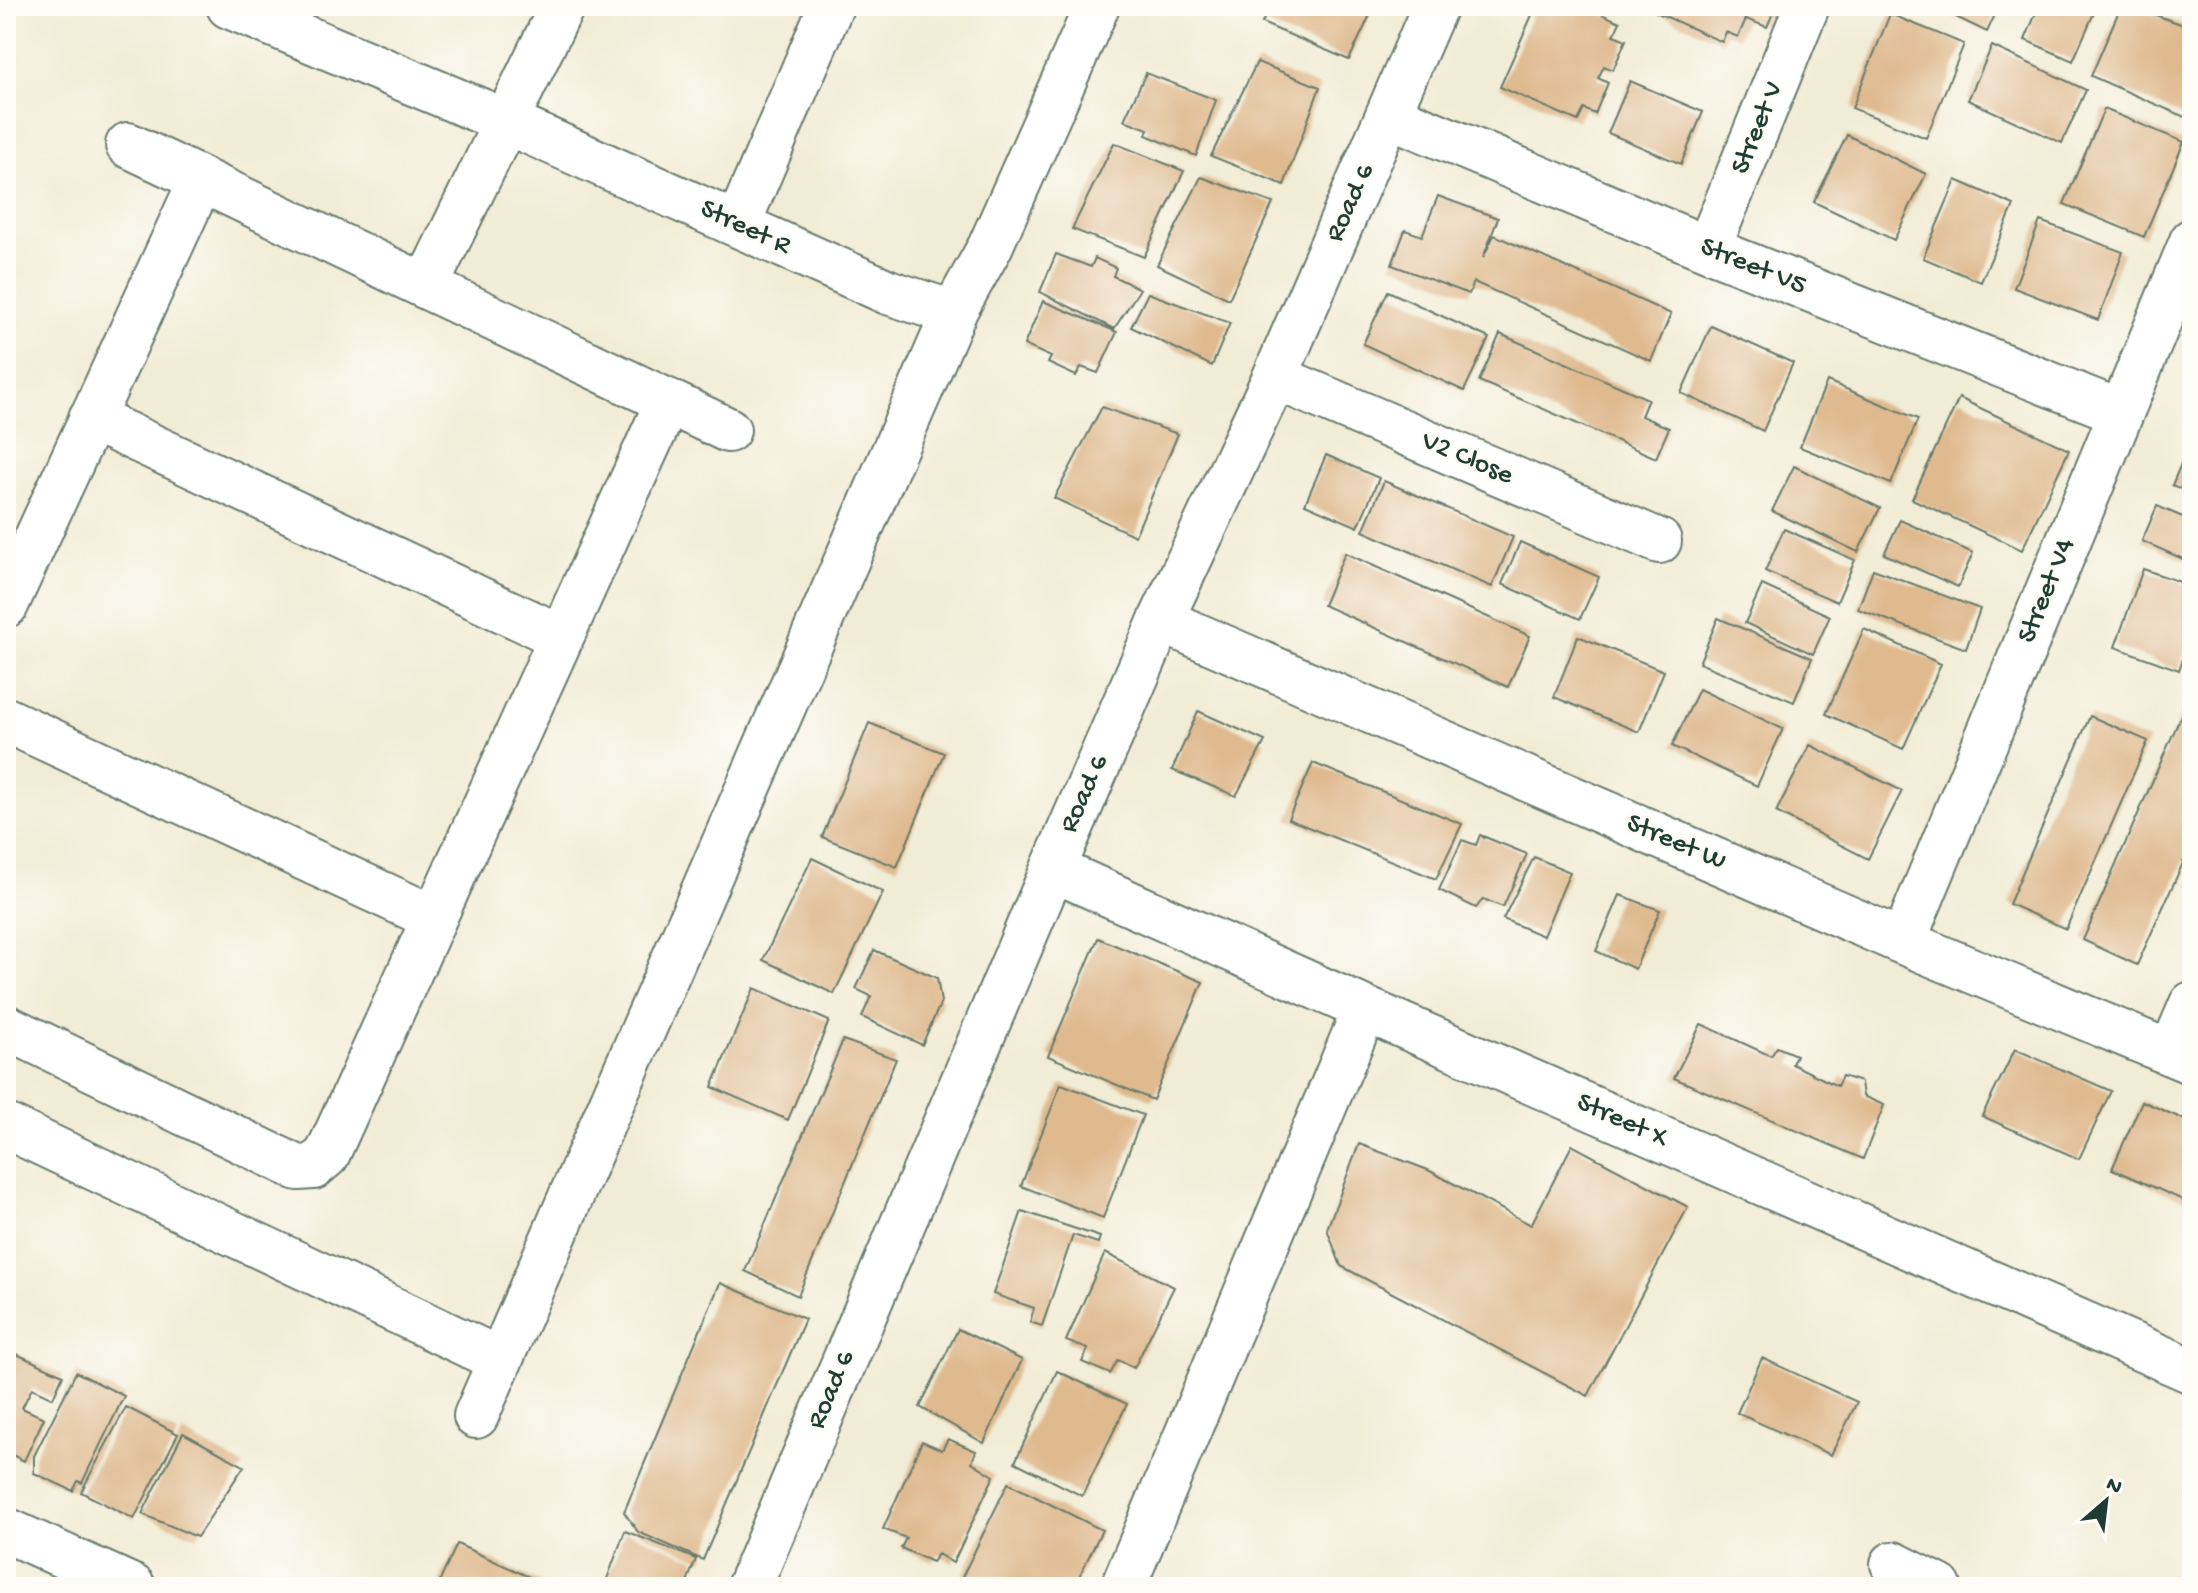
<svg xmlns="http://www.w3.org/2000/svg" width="2198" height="1593" font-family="'Gochi Hand',sans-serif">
	<rect width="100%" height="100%" fill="#fdfcf7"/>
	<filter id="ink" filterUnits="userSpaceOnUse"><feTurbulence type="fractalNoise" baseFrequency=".0125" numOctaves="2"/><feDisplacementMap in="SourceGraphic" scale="16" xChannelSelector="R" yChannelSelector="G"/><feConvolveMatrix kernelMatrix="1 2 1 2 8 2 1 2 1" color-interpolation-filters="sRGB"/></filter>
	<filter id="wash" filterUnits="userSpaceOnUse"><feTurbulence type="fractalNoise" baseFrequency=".006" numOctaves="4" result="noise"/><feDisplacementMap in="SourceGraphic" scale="32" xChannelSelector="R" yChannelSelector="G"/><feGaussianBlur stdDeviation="1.8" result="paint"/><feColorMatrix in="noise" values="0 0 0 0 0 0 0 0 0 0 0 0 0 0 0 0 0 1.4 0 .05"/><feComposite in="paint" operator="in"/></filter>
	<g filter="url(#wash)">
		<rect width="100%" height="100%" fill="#f1ecd5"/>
		<g id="blocks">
			<path fill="#dfba8f" d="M1270,6h90l11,7 -22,47 -87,-37z
				M1536,6h47l37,16 -6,13 12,5 -13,30 -9,-4 -6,12 10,5 -13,31 -11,-5 -6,12 -78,-34z
				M1650,6h126l-9,21 -21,-8 -8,18 -12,-5 -4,10 -73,-33z
				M1933,6h66l-12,26z
				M2039,6h58l-24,55 -48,-21z
				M2121,6h9l62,22v85l-2,-1 -3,6 -96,-42z
				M1890,14l74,30 -38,94 -74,-30z
				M1992,46l94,44 -24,53 -94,-43z
				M1257,62l63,25 -36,98 -73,-29z
				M1146,73l70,27 -20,56 -50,-21 2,-6 -24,-9z
				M1630,81l73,31 -22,52 -73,-31z
				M2104,109l80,33 -40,95 -80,-33z
				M1847,135l79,39 -32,66 -80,-38z
				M1114,143l70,28 -40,86 -72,-28z
				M1201,177l72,26 -44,96 -72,-34z
				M1956,180l58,25 -33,77 -58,-24z
				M1438,196l60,22 -15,40 11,-23 177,79 -20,47 -177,-79 -5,12 -77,-29 13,-35 17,6z
				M2040,221l83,31 -25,68 -84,-32z
				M1056,254l35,13 4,-9 21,10 -3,8 27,13 -26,40 -74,-37z
				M1388,291l101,47 -25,53 -101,-47z
				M1148,293l82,30 -18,43 -81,-39z
				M1043,301l74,31 -19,41 -17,-6 -5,9 -28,-13 3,-6 -27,-12z
				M1711,326l82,37 -30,68 -82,-38z
				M1500,334l148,65 -7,17 28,12 -13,30 -177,-77z
				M1827,381l91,38 -27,65 -91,-37z
				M1959,398l110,52 -47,100 -110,-51z
				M1102,407l76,27 -43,102 -81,-38z
				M2192,438v56l-20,-9z
				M1326,455l53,23 -21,49 -53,-23z
				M1794,466l86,42 -22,44 -86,-41z
				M1384,481l129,56 -21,50 -129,-56z
				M2157,506l35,15v42l-50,-22z
				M1900,520l73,33 -15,34 -74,-33z
				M1784,529l71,31 -18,42 -72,-31z
				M1520,542l79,35 -19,42 -78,-35z
				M1345,553l185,83 -22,51 -185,-82z
				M1873,569l107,40 -14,40 -108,-40z
				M2143,569l49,17v46l-13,38 -64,-23z
				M1762,585l68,31 -17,38 -68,-31z
				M1718,618l94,40 -18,44 -95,-39z
				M1864,629l77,35 -38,85 -77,-35z
				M1578,636l86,35 -25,61 -85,-35z
				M1699,689l84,40 -26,57 -85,-40z
				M2187,702l5,2v139l-55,122 -54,-25z
				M1198,711l67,30 -29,55 -64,-26z
				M2090,716l58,25 -82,188 -57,-25z
				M869,723l75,30 -47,114 -75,-30z
				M1810,745l92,46 -34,68 -92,-47z
				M1313,763l149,61 -26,55 -148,-60z
				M1480,835l47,19 -24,53 -20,-8 -7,9 -37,-18 23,-50 14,5z
				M1534,857l36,15 -27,64 -40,-17z
				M812,858l71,34 -49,102 -71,-34z
				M1620,895l40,15 -25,59 -39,-18z
				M1098,938l105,44 -50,118 -105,-44z
				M874,950l63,28 4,24 -19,43 -60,-28 9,-21 -15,-7z
				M754,988l75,33 -41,99 -76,-33z
				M1701,1024l70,32 6,-9 19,8 -4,9 45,22 5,-10 19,6 2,14 21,9 -21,54 -189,-81z
				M843,1040l53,19 -98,237 -53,-25z
				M2015,1049l96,42 -32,68 -97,-43z
				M1061,1084l82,31 -40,103 -82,-32z
				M2142,1101l50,22v81l-80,-35z
				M1359,1144l69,26 103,55 41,-80 116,62 -100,189 -247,-130 -14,-37z
				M1022,1211l78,26 -2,6 -25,-8 -31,91 -12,-4 4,-14 -41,-14z
				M1105,1253l69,34 -40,81 -16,-8 -8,14 -28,-12 6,-13 -22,-8z
				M720,1283l85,36 -102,241 -65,-28 -14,-20z
				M958,1329l64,31 -38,83 -64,-36z
				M12,1352l51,23 -10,23 -21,-10 -10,20 22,10 -20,43 -18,-9v-54l8,-18 -8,-4v-12z
				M1762,1358l95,44 -26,53 -94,-42z
				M1057,1371l70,33 -45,92 -67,-34z
				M76,1372l48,24 -42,87 -4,-2 -5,10 -39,-18v-17z
				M126,1407l52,27 -44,85 -53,-27z
				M183,1433l61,33 -47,71 -55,-23z
				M948,1439l28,12 -4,11 22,14 -41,87 -15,-9 -6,8 -31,-14 5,-10 -23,-9 39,-88 20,9z
				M1008,1483l94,47 -28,57h-93l-19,-10z
				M625,1531l71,28 -11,28h-81z
				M457,1544l94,43h-114z"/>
		</g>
	</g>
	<g filter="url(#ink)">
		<use href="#blocks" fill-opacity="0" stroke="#687a6c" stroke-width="2"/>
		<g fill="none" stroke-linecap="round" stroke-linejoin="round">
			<g stroke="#687a6c" stroke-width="48">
				<path id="minor" d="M229,6l276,115 383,171 59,19 9,-3 34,-61 107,-241
					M1389,115l319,134 412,163
					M128,145l600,285
					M738,224l93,-218
					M1708,249l99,-243
					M426,286l136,-280
					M1275,377l384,164
					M91,418l470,219
					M6,605l195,-425
					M1161,620l742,322 289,120
					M6,720l428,198
					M1053,869l312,140 827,362
					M1903,942l289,-701
					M6,1027l292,141 15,-1 14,-12 341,-754
					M2171,1053l21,-49
					M6,1126l494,234
					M476,1416l480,-1108
					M6,1530l127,57
					M1893,1564l46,23
					M749,1587l304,-718 108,-249 114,-243 160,-371
					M1123,1587l242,-578"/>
			</g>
			<use href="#minor" stroke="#fff" stroke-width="44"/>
		</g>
	</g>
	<g text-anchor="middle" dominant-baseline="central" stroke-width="6" stroke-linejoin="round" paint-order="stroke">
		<g font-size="28" fill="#1f3d34" stroke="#fdfcf7">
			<text transform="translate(1758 128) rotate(-68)">Street V</text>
			<text transform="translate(1351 203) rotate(-66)">Road 6</text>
			<text transform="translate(745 228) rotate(25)">Street R</text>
			<text transform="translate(1753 267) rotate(22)">Street V5</text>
			<text transform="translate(1467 459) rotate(23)">V2 Close</text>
			<text transform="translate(2047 591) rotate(-68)">Street V4</text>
			<text transform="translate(1085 794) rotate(-66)">Road 6</text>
			<text transform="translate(1676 843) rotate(23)">Street W</text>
			<text transform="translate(1622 1121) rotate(24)">Street X</text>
			<text transform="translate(832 1390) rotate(-67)">Road 6</text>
		</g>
	</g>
	<rect width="2198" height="1593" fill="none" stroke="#fdfcf7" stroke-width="32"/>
	<g transform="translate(2106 1501) rotate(28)" stroke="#fdfcf7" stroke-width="6" paint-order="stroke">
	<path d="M0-6L14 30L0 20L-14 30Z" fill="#1f3d34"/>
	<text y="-12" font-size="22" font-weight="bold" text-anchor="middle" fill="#1f3d34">N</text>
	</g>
</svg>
